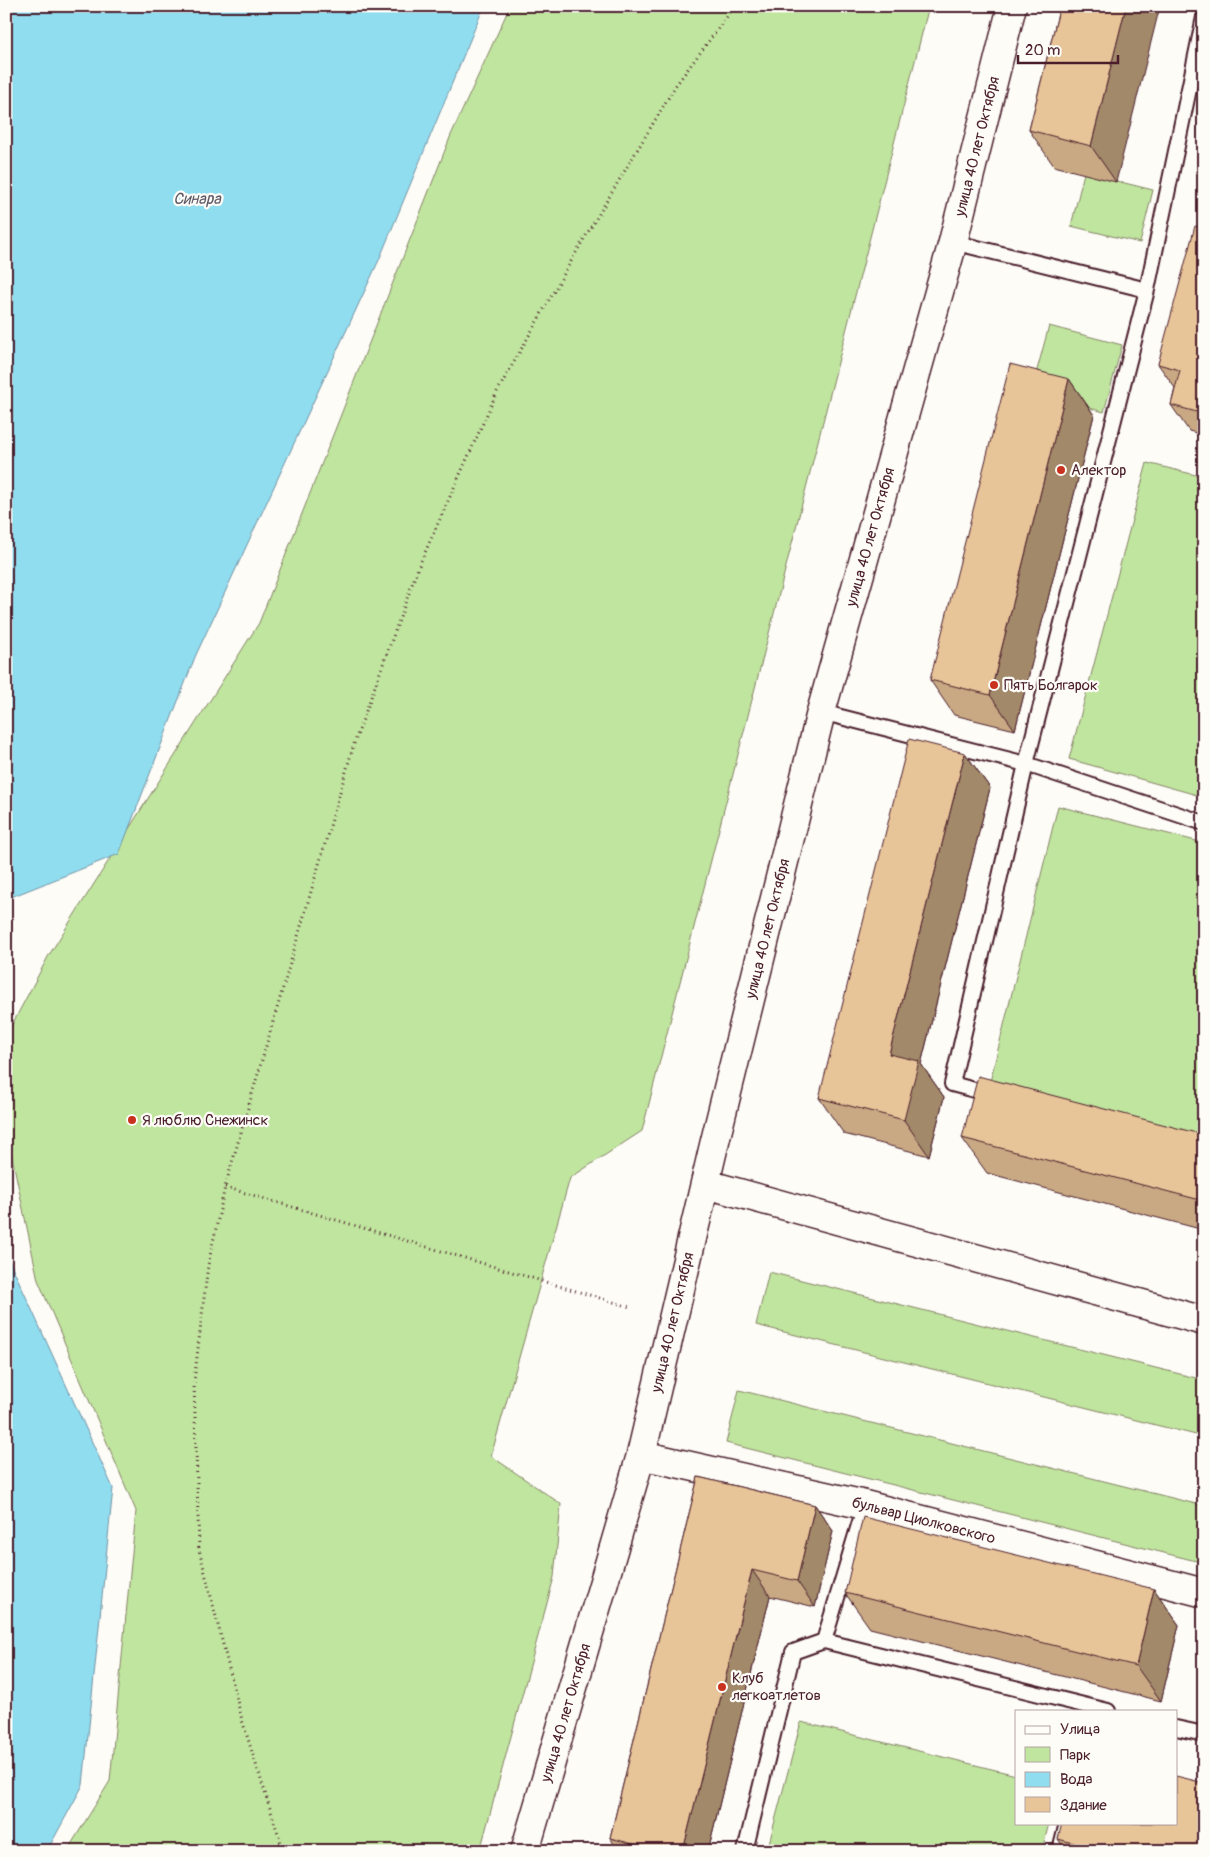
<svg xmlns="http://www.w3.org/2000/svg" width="1210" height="1857" font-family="Pangolin,sans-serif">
	<rect width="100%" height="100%" fill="#fdfcf7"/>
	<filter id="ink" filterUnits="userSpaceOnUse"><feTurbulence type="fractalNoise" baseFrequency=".02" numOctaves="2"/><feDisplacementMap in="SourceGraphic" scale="10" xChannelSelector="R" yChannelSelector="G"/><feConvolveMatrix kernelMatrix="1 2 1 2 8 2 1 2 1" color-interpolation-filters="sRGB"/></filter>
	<g filter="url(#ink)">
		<path fill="#c0e59f" stroke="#858265" d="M510,6h419l-287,1125 -72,47 -79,278 70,48 -7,73 -74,274h-413l43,-70 26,-270 -98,-231 -32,-152v-92l43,-81 210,-332 192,-488z
			M1084,173l69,17 -13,53 -69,-17z
			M1049,326l73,19 -18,67 -73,-20z
			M1147,463l57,14v320l-135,-38z
			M1058,806l146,37v305l-217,-54z
			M769,1272l435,108v57l-448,-112z
			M739,1390l465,116v57l-478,-120z
			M801,1722l215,53v48h33l-7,28h-275z"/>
		<path fill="#90ddf0" stroke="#7491a1" d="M6,6h478l-105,254 -184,397 -76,197 -113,45z
			M6,1253l107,235 -30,297 -36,66h-41z"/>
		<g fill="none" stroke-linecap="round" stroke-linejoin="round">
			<g stroke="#4a1f2b" stroke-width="18">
				<path id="service" d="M953,242l194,48
					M821,712l205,52 178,59
					M993,1095l-41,-11 74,-320 121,-474 57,-273
					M824,1641l41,-136
					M1176,1728l28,6
					M745,1851l48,-199 31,-11 284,70
					M1060,1851l7,-28"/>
			</g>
			<g stroke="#4a1f2b" stroke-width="31">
				<g id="tertiary">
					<path d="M706,1184l498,137"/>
					<path id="s1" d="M641,1455l224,50 339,88"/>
					<path id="s2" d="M525,1851l116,-396 73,-310 107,-433 132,-470 59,-236"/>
				</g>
			</g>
			<path stroke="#4a1f2b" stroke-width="3" stroke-dasharray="1 4" stroke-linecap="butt" d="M225,1187l405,120
				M278,1851l3,-8 -39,-123 -43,-171 -5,-167 14,-117 17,-78 129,-443 64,-176 79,-176 81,-143 98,-164 59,-79"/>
			<use href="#service" stroke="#fdfcf7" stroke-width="14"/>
			<use href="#tertiary" stroke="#fdfcf7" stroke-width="28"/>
		</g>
		<path fill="#c8a984" stroke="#4a1f2b" d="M1060,6l56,176 -62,-16 -25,-36z
			M1204,228v207l-15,-4 -18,-26 4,-17 -17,-24z
			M1069,379l25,36 -79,315 -61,-15 -24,-35z
			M965,753l25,35 -69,276 23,33 -15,59 -85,-22 -25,-36z
			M1204,1135v95l-217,-57 -25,-35z
			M698,1477l117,28 18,26 -18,76 -45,-11 -62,255h-89l-9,-13z
			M1154,1589l25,36 -18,76 -291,-73 -25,-35z
			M1058,1839l146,12h-138z"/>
		<path fill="#a2896b" stroke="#4a1f2b" d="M1126,6h34l-44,176 -25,-36z
			M1069,379l25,36 -79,315 -25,-35z
			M965,753l25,35 -69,276 23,33 -15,59 -25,-36 -15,-66z
			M815,1505l18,26 -18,76 -18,-26z
			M752,1570l18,26 -62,255h-25z
			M1154,1589l25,36 -18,76 -25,-35z"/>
		<path fill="#e8c499" stroke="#4a1f2b" d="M1060,6h66l-35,140 -62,-16z
			M1195,226l9,2v186l-33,-9 9,-35 -22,-6z
			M1010,364l59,15 -79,316 -60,-15z
			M909,739l56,14 -76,301 30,7 -15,59 -85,-22z
			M978,1076l226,59v66l-242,-63z
			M698,1477l117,28 -18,76 -45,-11 -69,281h-23l-50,-13z
			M863,1517l291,72 -18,77 -291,-73z
			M1176,1776l28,7v68h-100l-46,-12 4,-16h114z"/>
	</g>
	<g fill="#c8321e" stroke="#fdfcf7" stroke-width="2">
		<circle cx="1061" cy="470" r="5"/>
		<circle cx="994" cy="685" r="5"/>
		<circle cx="132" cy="1120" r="5"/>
		<circle cx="722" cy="1687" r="5"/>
	</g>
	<g text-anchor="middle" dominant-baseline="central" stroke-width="4.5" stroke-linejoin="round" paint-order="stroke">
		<g font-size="15" fill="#4a1f2b" stroke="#fdfcf7">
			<text stroke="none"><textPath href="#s2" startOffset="1764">улица 40 лет Октября</textPath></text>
			<text stroke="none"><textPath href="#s2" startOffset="1359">улица 40 лет Октября</textPath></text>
			<text stroke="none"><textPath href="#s2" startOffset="954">улица 40 лет Октября</textPath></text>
			<text stroke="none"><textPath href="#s2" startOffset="549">улица 40 лет Октября</textPath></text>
			<text stroke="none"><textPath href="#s1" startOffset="290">бульвар Циолковского</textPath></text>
			<text stroke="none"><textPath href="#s2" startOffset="144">улица 40 лет Октября</textPath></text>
		</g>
		<g font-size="15" fill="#4a1f2b" stroke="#fdfcf7" text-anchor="start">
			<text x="1071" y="470">Алектор</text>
			<text x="1004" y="685">Пять Болгарок</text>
			<text x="142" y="1120">Я люблю Снежинск</text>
			<text x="732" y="1678">Клуб<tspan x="732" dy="17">легкоатлетов</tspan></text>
		</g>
		<g font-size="16" font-style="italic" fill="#5f5866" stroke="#fdfcf7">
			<text x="197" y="199">Синара</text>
		</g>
	</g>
	<rect width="1210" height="1857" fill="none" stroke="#fdfcf7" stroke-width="25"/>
	<rect x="12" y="12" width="1185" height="1832" fill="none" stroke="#4a1f2b" stroke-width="2" filter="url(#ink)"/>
	<rect x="1015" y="1710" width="162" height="115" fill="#fdfcf7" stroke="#b5a4a5"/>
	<rect x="1025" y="1726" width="25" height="8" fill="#fdfcf7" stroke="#b5a4a5"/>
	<text x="1060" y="1734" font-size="15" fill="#4a1f2b">Улица</text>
	<rect x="1025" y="1747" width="25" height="15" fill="#c0e59f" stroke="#b5a4a5"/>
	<text x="1060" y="1760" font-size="15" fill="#4a1f2b">Парк</text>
	<rect x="1025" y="1772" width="25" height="15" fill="#90ddf0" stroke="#b5a4a5"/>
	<text x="1060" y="1784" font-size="15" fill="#4a1f2b">Вода</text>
	<rect x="1025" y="1797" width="25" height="15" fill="#e8c499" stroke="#b5a4a5"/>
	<text x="1060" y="1810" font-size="15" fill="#4a1f2b">Здание</text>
	<path d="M1018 55v8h100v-8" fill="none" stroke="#4a1f2b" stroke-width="2.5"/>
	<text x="1025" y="55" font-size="15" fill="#4a1f2b" stroke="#fdfcf7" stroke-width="4" paint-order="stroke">20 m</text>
</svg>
